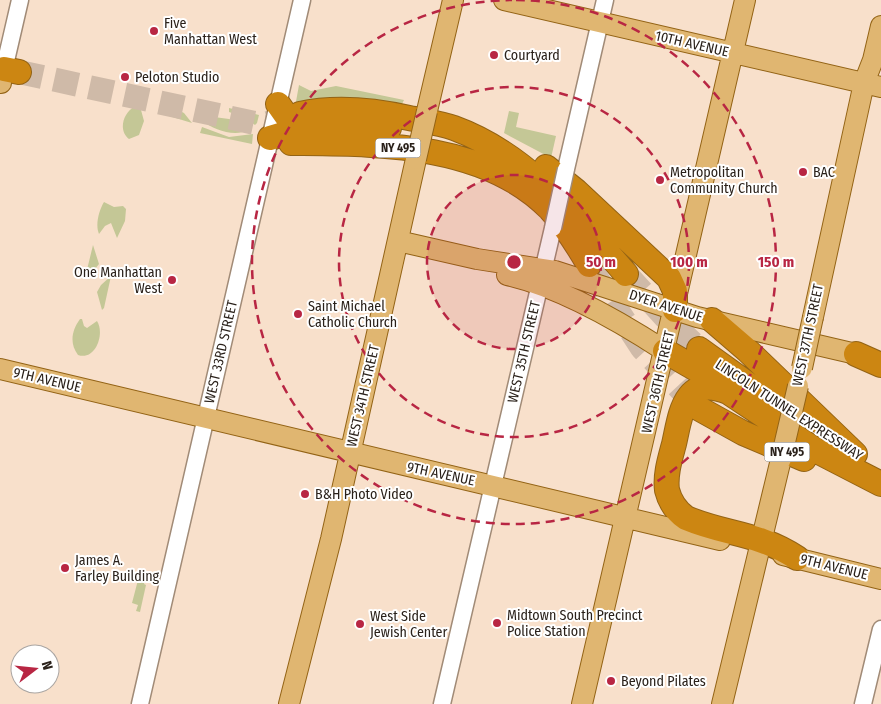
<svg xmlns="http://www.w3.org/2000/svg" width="881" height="704" font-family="'Fira Sans Condensed',sans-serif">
	<rect width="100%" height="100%" fill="#f8e0cb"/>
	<path fill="#c4c796" d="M299,85l12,6 25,-5 68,14 -3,6 -106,1z
		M134,107l7,3 3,11 -5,14 -10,4c-11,-8 -6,-26 5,-32z
		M174,108l10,5 8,10 -33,-10z
		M229,108l30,7 -2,8 -2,2 -11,-8 -15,-5z
		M509,111l10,2 -3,14 40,9 -5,22 -47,-25z
		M214,117l15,2 18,6 2,4c-12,9 -36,1 -46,-8l1,-3z
		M202,127l27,10 24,-3 -1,10 -52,-11z
		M104,202l10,5 9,-1 3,3 -1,12 -8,17 -6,-15 -6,3 -6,8c-4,-9 0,-24 5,-32z
		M93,245l6,19 -12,15 -2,-1z
		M111,276l-7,32 -2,2 -5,-18 4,-7z
		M80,319h2l2,7 3,2 10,-7c8,12 -1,40 -19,34 -9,-12 -6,-25 2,-36z
		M145,571h2l-3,13 2,1 -6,27 -4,-1 2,-6 -6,-2 6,-23 5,1z"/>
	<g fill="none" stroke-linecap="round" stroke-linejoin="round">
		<path stroke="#cfbaa8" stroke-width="24" stroke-dasharray="24 12" stroke-linecap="butt" d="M19,72l236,51h13l28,-8
			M592,271l50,77 56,60
			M626,274l42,46 31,29"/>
		<g stroke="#a18b77" stroke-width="19">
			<path id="minor" d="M2,78l18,-78
				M566,169l39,-169
				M140,704l162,-704
				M442,704l111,-476
				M863,704l18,-75"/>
		</g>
		<g stroke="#936315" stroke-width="22">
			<path id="major" d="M504,0l377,87
				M0,83h1
				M427,111l26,-111
				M398,241l79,18 78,12 142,46 159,37
				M507,275c53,12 112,46 158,76
				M813,317l51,-234 9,-23 8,-34
				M0,369l720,171
				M783,555l98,24
				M289,704l42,-165 85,-380
				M582,704l163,-704
				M722,704l59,-245"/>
		</g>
		<g stroke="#936315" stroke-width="26">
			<path id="highway" d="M4,69l15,3
				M278,104l12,17 10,4 89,3
				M300,114c37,-8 73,-4 109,4 15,3 31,5 45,10 74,27 122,89 172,146
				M270,138l20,-6h17
				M291,143c86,1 193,-1 259,66 15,16 28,37 39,56
				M546,167l30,24 93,87 6,13v19
				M712,320l36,31 107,103
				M699,349l68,49
				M665,351l45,26 18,15 89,59 64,33
				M856,354l25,11
				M728,392c-44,-18 -47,21 -54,52 -4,15 -9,31 -7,46 3,12 9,21 19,28 40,17 71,14 111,40
				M698,408l45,25 61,26"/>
		</g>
		<use href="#minor" stroke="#fff" stroke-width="16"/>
		<use href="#major" stroke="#e0b671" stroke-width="20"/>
		<use href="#highway" stroke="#cc8612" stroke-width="24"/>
		<g stroke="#a18b77" stroke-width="19" stroke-linecap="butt">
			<path id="minor-bridge" d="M553,228l13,-59"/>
		</g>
		<g stroke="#936315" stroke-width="22" stroke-linecap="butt">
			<path id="major-bridge" d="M416,159l11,-48
				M802,368l11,-51
				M781,459l17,-73"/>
		</g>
		<use href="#minor-bridge" stroke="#fff" stroke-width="16"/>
		<use href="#major-bridge" stroke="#e0b671" stroke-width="20"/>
	</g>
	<circle cx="514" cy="262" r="87" fill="#b82643" fill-opacity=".12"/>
	<g fill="none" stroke="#b82643" stroke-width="2.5" stroke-dasharray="9 6">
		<circle cx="514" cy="262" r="87"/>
		<circle cx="514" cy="262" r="175"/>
		<path d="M516 0A262 262 0 1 1 512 0"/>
	</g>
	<g fill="#b82643" stroke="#fff" stroke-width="2">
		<circle cx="154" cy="31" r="5"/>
		<circle cx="494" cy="55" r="5"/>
		<circle cx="125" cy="77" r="5"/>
		<circle cx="803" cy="172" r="5"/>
		<circle cx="660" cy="180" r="5"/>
		<circle cx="172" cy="280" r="5"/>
		<circle cx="298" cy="314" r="5"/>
		<circle cx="305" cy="494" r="5"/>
		<circle cx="65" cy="568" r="5"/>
		<circle cx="497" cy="623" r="5"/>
		<circle cx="360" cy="624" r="5"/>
		<circle cx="611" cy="681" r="5"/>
	</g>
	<g text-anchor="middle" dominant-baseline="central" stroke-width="4" stroke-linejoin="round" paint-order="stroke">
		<g fill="#fff" stroke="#6a645f" stroke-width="1">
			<rect x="375.5" y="138.5" width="45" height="19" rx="4"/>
			<rect x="764.5" y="442.5" width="45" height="19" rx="4"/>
		</g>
		<g font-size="12" font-weight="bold" fill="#2a211a">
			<text x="398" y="148">NY 495</text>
			<text x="787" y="452">NY 495</text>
		</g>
		<g font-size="14" fill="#2a211a" stroke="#fff" text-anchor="start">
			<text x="164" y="23">Five<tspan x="164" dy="16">Manhattan West</tspan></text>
			<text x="504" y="55">Courtyard</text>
			<text x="135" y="77">Peloton Studio</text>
			<text x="670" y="172">Metropolitan<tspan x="670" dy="16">Community Church</tspan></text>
			<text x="813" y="172">BAC</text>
			<text x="162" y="272" text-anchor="end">One Manhattan<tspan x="162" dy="16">West</tspan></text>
			<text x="308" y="306">Saint Michael<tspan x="308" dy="16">Catholic Church</tspan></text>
			<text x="315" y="494">B&amp;H Photo Video</text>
			<text x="75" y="560">James A.<tspan x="75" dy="16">Farley Building</tspan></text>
			<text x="507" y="615">Midtown South Precinct<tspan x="507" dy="16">Police Station</tspan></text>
			<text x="370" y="616">West Side<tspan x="370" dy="16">Jewish Center</tspan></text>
			<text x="621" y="681">Beyond Pilates</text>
		</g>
		<g font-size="14" fill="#2a211a" stroke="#fff">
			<text transform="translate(692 44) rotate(13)">10TH AVENUE</text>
			<text transform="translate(666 306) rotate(18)">DYER AVENUE</text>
			<text transform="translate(808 335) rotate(-78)">WEST 37TH STREET</text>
			<text transform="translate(221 352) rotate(-77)">WEST 33RD STREET</text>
			<text transform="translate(524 352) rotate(-77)">WEST 35TH STREET</text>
			<text transform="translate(47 380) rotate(13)">9TH AVENUE</text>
			<text transform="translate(658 382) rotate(-77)">WEST 36TH STREET</text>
			<text transform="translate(363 396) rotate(-77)">WEST 34TH STREET</text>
			<text transform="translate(789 410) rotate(33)">LINCOLN TUNNEL EXPRESSWAY</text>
			<text transform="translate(441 474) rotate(12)">9TH AVENUE</text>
			<text transform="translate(834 567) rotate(14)">9TH AVENUE</text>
		</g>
	</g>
	<circle cx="514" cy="262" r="8" fill="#b82643" stroke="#fff" stroke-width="2.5"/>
	<g font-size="15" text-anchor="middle" font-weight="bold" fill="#b82643" stroke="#fff" stroke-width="4" stroke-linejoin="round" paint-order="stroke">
		<text x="601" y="267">50 m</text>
		<text x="689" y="267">100 m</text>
		<text x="776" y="267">150 m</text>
	</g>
	<g transform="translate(35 669) rotate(74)"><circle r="24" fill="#ffffff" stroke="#aaa6a3"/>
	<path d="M0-4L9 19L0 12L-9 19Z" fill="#b82643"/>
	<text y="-8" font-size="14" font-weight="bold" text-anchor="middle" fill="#2a211a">N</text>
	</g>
</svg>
